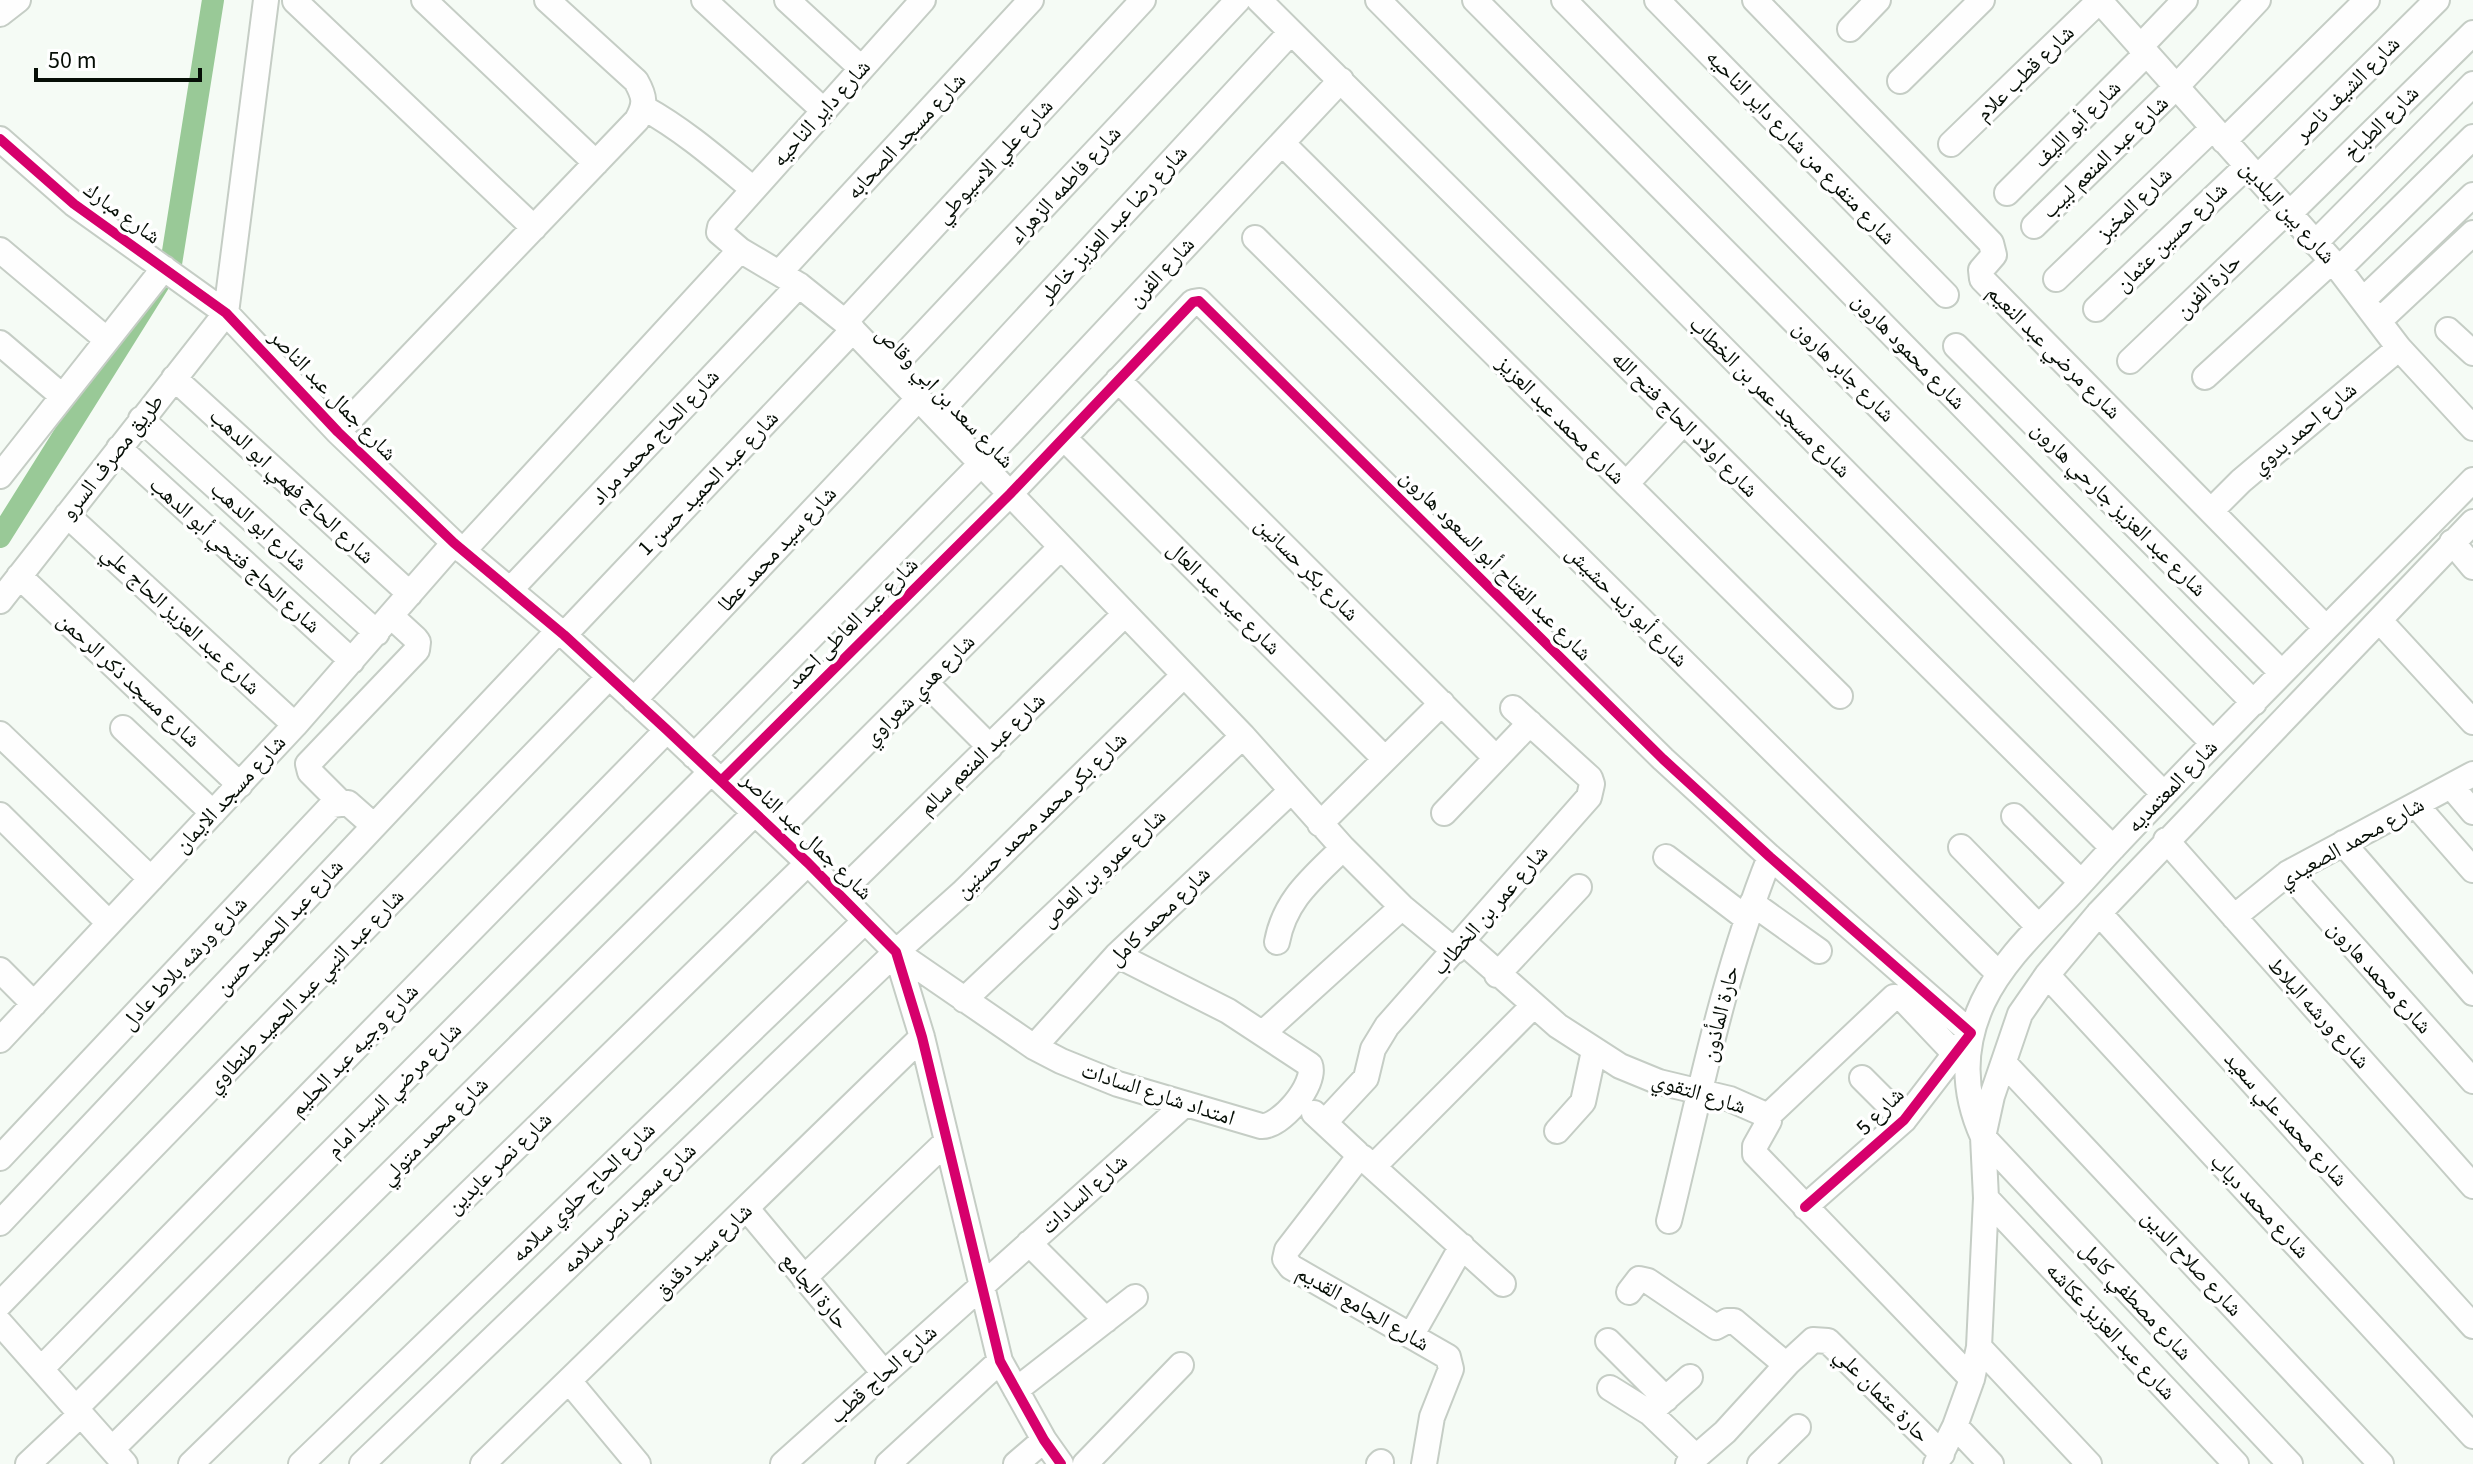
<svg xmlns="http://www.w3.org/2000/svg" width="2473" height="1464" font-family="'Source Sans 3','Noto Naskh Arabic',sans-serif">
	<rect width="100%" height="100%" fill="#f5fbf5"/>
	<g fill="none" stroke-linecap="round" stroke-linejoin="round">
		<path stroke="#99c997" stroke-width="22" d="M0,537l171,-273 42,-264"/>
		<g stroke="#c5cdc5" stroke-width="28">
			<path id="minor" d="M424,0l172,163
				M704,0l119,110
				M787,0l74,68
				M923,0l-203,227 -1,5 21,18 59,35 46,37 398,414 100,112 59,59 53,44
				M1259,0l854,848
				M1378,0l785,793
				M1475,0l737,742
				M1564,0l690,703
				M1657,0l289,295
				M1755,0l236,243 3,12 -13,15 1,9 344,349
				M2099,0l240,269 60,79 74,80
				M295,1l239,227
				M0,14l18,-14
				M1850,29l28,-29
				M2140,47l45,-47
				M1900,81l82,-81
				M644,108c40,22 74,52 109,81
				M0,139l74,65 152,109 112,119 116,111 110,92 103,95 141,133 88,89 26,85 78,324 44,79 17,24
				M2224,141l143,-141
				M1282,143l558,553
				M1951,144l148,-143
				M2257,178l180,-178
				M2007,193l139,-139
				M2289,214l184,-181
				M2034,226l142,-139 82,-87
				M1255,238l744,736
				M2315,243l158,-159
				M0,250l106,89
				M2339,269l134,-132
				M780,272l251,-272
				M2056,279l157,-151
				M2363,300l110,-105
				M2096,309l151,-143
				M226,313l40,-313
				M2379,321l94,-88
				M845,322l298,-322
				M2448,330l25,23
				M0,343l62,53
				M1956,346l326,327
				M2130,361l157,-150
				M891,369l347,-369
				M2205,377l127,-116
				M174,378l236,216
				M1118,380l378,378
				M936,416l355,-384
				M141,419l236,214
				M338,432l299,-312c9,-16 8,-23 -1,-39l-89,-81
				M1064,438l321,321
				M119,448l233,213
				M0,476l164,-208
				M1626,484l57,-61
				M2211,511l30,-30 158,-133
				M67,515l228,210
				M2452,542l21,25
				M463,551l277,-301
				M19,576l221,209
				M510,590l289,-305
				M0,601l226,-288
				M2380,621l93,101
				M564,635l289,-305
				M926,683l64,64
				M634,700l285,-302
				M123,728l90,85
				M0,734l151,145
				M694,756l287,-292 360,-384
				M721,781l289,-287 183,-192 6,-1 464,458 107,98 201,176 -67,87 -99,87
				M2451,786l22,26
				M340,802l-30,-30 -2,-8 109,-114 1,-8 -3,-4 -24,-22
				M2416,805l57,65
				M1444,813l86,-90
				M0,815l109,108
				M2014,816l67,66
				M1320,824l122,-121
				M776,832l285,-285
				M2166,840l307,346
				M2343,843l130,150
				M1961,847l77,79
				M1666,857l80,61
				M2288,873l185,208
				M839,894l286,-280
				M1752,903l67,48
				M2099,913l374,413
				M2234,917l54,-44 185,-99
				M1277,942c8,-43 36,-64 66,-94
				M1463,942l95,84 62,40 39,16 71,17 36,16 3,6 -14,25v8l217,225
				M896,952l138,95 27,14 57,23 143,42c19,2 56,-42 49,-61l-82,-54 -111,-56
				M0,970l34,34
				M1497,975l82,-88
				M2047,975l426,461
				M964,1000l279,-264
				M1263,1033l139,-126
				M0,1040l295,-315 159,-182
				M1034,1047l83,-92 174,-164
				M2004,1063l377,401
				M1862,1078l42,42
				M1314,1113l43,40 1,5 -71,92 -2,9 6,8 157,90 3,12 -19,48 -8,47
				M1768,1116l126,-119 8,1 53,56
				M1325,1122l41,-44 7,-29 14,-23 202,-229 3,-13 -2,-6 -77,-70
				M1557,1131l26,-29 11,-51
				M1362,1157l141,127
				M0,1158l332,-353 16,-2 26,23
				M1374,1166l159,-160
				M1986,1198l250,266
				M747,1209l137,164
				M1669,1221c30,-123 54,-247 101,-364
				M0,1223l558,-592
				M1029,1243l77,77
				M804,1278l143,-137
				M1629,1292l10,-13 9,2 68,46 11,-6h7l50,42h4l25,-23 15,1 114,113
				M0,1304l609,-627
				M0,1323l125,141
				M1411,1336l51,-90
				M1608,1341l58,58
				M1979,1347l110,117
				M41,1369l626,-639
				M569,1381l69,83
				M1610,1388l40,25 46,44
				M1016,1390l119,-93
				M76,1408l635,-636
				M1654,1409l36,-32
				M1955,1426l36,38
				M112,1449l643,-636
				M28,1464l53,-50
				M191,1464l617,-601
				M301,1464l564,-543
				M362,1464l534,-512 66,-59 222,-218
				M483,1464l439,-427
				M783,1464l402,-360
				M888,1464l112,-103
				M1016,1464l28,-24
				M1085,1464l96,-99
				M1379,1464l2,-2
				M1688,1464l37,-32 63,-69
				M1760,1464l38,-37
				M1936,1464l19,-38 17,-47 7,-32 7,-149 -3,-61 9,-41 28,-82 27,-39 52,-62 374,-391
				M2290,1464l-307,-327c-20,-44 -21,-90 0,-135 18,-38 50,-69 79,-99 17,-17 33,-36 49,-53 118,-126 241,-247 362,-370"/>
		</g>
		<use href="#minor" stroke="#fefefe" stroke-width="24"/>
		<g stroke="#fff" stroke-width="15">
			<path id="cycleway" d="M0,139l74,65 152,109 112,119 116,111 110,92 103,95 141,133 88,89 26,85 78,324 44,79 17,24
				M721,781l289,-287 183,-192 6,-1 464,458 107,98 201,176 -67,87 -99,87"/>
		</g>
		<use href="#cycleway" stroke="#d6006c" stroke-width="10"/>
	</g>
	<g text-anchor="middle" dominant-baseline="central" stroke-width="7" stroke-linejoin="round" paint-order="stroke">
		<g font-size="22" fill="#060e06" stroke="#fff">
			<text transform="translate(2025 73) rotate(-44)">شارع قطب علام</text>
			<text transform="translate(2347 89) rotate(-45)">شارع الشيف ناصر</text>
			<text transform="translate(821 113) rotate(-48)">شارع داير الناحيه</text>
			<text transform="translate(2381 123) rotate(-45)">شارع الطباخ</text>
			<text transform="translate(2077 124) rotate(-45)">شارع أبو الليف</text>
			<text transform="translate(906 136) rotate(-47)">شارع مسجد الصحابه</text>
			<text transform="translate(1801 147) rotate(46)">شارع متفرع من شارع داير الناحيه</text>
			<text transform="translate(2105 157) rotate(-44)">شارع عبد المنعم لبيب</text>
			<text transform="translate(994 161) rotate(-47)">شارع علي الاسيوطي</text>
			<text transform="translate(1065 185) rotate(-47)">شارع فاطمه الزهراء</text>
			<text transform="translate(2134 204) rotate(-44)">شارع المخبز</text>
			<text transform="translate(2288 212) rotate(48)">شارع بين البلدين</text>
			<text transform="translate(122 213) rotate(36)">شارع مبارك</text>
			<text transform="translate(1113 224) rotate(-47)">شارع رضا عبد العزيز خاطر</text>
			<text transform="translate(2171 237) rotate(-44)">شارع حسين عثمان</text>
			<text transform="translate(1161 272) rotate(-47)">شارع الفرن</text>
			<text transform="translate(2208 286) rotate(-44)">حارة الفرن</text>
			<text transform="translate(1909 351) rotate(46)">شارع محمود هارون</text>
			<text transform="translate(2054 352) rotate(45)">شارع مرضي عبد النعيم</text>
			<text transform="translate(1844 371) rotate(45)">شارع جابر هارون</text>
			<text transform="translate(333 395) rotate(46)">شارع جمال عبد الناصر</text>
			<text transform="translate(945 397) rotate(46)">شارع سعد بن ابي وقاص</text>
			<text transform="translate(1770 397) rotate(45)">شارع مسجد عمر بن الخطاب</text>
			<text transform="translate(1561 420) rotate(45)">شارع محمد عبد العزيز</text>
			<text transform="translate(1685 424) rotate(45)">شارع اولاد الحاج فتح الله</text>
			<text transform="translate(2304 428) rotate(-40)">شارع احمد بدوي</text>
			<text transform="translate(655 437) rotate(-47)">شارع الحاج محمد مراد</text>
			<text transform="translate(112 457) rotate(-52)">طريق مصرف السرو</text>
			<text transform="translate(708 483) rotate(-46)">شارع عبد الحميد حسن 1</text>
			<text transform="translate(292 486) rotate(43)">شارع الحاج فهمي ابو الدهب</text>
			<text transform="translate(2119 509) rotate(45)">شارع عبد العزيز جارحي هارون</text>
			<text transform="translate(259 526) rotate(42)">شارع ابو الدهب</text>
			<text transform="translate(777 549) rotate(-47)">شارع سيد محمد عطا</text>
			<text transform="translate(235 555) rotate(42)">شارع الحاج فتحي أبو الدهب</text>
			<text transform="translate(1496 565) rotate(45)">شارع عبد الفتاح أبو السعود هارون</text>
			<text transform="translate(1307 569) rotate(45)">شارع بكر حسانين</text>
			<text transform="translate(1224 598) rotate(45)">شارع عيد عبد العال</text>
			<text transform="translate(1627 606) rotate(45)">شارع أبو زيد حشيش</text>
			<text transform="translate(181 620) rotate(43)">شارع عبد العزيز الحاج علي</text>
			<text transform="translate(852 623) rotate(-45)">شارع عبد العاطى احمد</text>
			<text transform="translate(129 680) rotate(43)">شارع مسجد ذكر الرحمن</text>
			<text transform="translate(919 690) rotate(-45)">شارع هدي شعراوي</text>
			<text transform="translate(982 754) rotate(-44)">شارع عبد المنعم سالم</text>
			<text transform="translate(2172 786) rotate(-46)">شارع المعتمديه</text>
			<text transform="translate(230 794) rotate(-47)">شارع مسجد الايمان</text>
			<text transform="translate(1041 815) rotate(-44)">شارع بكر محمد محمد حسنين</text>
			<text transform="translate(807 836) rotate(44)">شارع جمال عبد الناصر</text>
			<text transform="translate(2351 842) rotate(-29)">شارع محمد الصعيدي</text>
			<text transform="translate(1103 868) rotate(-43)">شارع عمرو بن العاص</text>
			<text transform="translate(1490 910) rotate(-49)">شارع عمر بن الخطاب</text>
			<text transform="translate(1159 916) rotate(-44)">شارع محمد كامل</text>
			<text transform="translate(279 927) rotate(-47)">شارع عبد الحميد حسن</text>
			<text transform="translate(184 963) rotate(-47)">شارع ورشه بلاط عادل</text>
			<text transform="translate(2380 977) rotate(48)">شارع محمد هارون</text>
			<text transform="translate(305 991) rotate(-46)">شارع عبد النبي عبد الحميد طنطاوي</text>
			<text transform="translate(2319 1013) rotate(48)">شارع ورشه البلاط</text>
			<text transform="translate(1720 1014) rotate(-76)">حارة المأذون</text>
			<text transform="translate(354 1050) rotate(-46)">شارع وجيه عبد الحليم</text>
			<text transform="translate(394 1090) rotate(-45)">شارع مرضي السيد امام</text>
			<text transform="translate(1699 1093) rotate(17)">شارع التقوي</text>
			<text transform="translate(1158 1094) rotate(18)">امتداد شارع السادات</text>
			<text transform="translate(1880 1111) rotate(-45)">شارع 5</text>
			<text transform="translate(2286 1119) rotate(48)">شارع محمد علي سعيد</text>
			<text transform="translate(434 1131) rotate(-45)">شارع محمد متولي</text>
			<text transform="translate(499 1163) rotate(-44)">شارع نصر عابدين</text>
			<text transform="translate(583 1192) rotate(-44)">شارع الحاج حلوي سلامه</text>
			<text transform="translate(1084 1194) rotate(-42)">شارع السادات</text>
			<text transform="translate(2260 1206) rotate(47)">شارع محمد دياب</text>
			<text transform="translate(629 1208) rotate(-44)">شارع سعيد نصر سلامه</text>
			<text transform="translate(703 1251) rotate(-44)">شارع سيد دقدق</text>
			<text transform="translate(2192 1263) rotate(47)">شارع صلاح الدين</text>
			<text transform="translate(815 1291) rotate(50)">حارة الجامع</text>
			<text transform="translate(2136 1301) rotate(47)">شارع مصطفي كامل</text>
			<text transform="translate(1363 1308) rotate(30)">شارع الجامع القديم</text>
			<text transform="translate(2111 1331) rotate(47)">شارع عبد العزيز عكاشه</text>
			<text transform="translate(883 1374) rotate(-42)">شارع الحاج قطب</text>
			<text transform="translate(1882 1395) rotate(45)">حارة عثمان علي</text>
		</g>
	</g>
	<path d="M36 68v12h164v-12" fill="none" stroke="#060e06" stroke-width="4"/>
	<text x="48" y="68" font-size="24" fill="#060e06" stroke="#ffffff" stroke-width="6" paint-order="stroke">50 m</text>
</svg>
